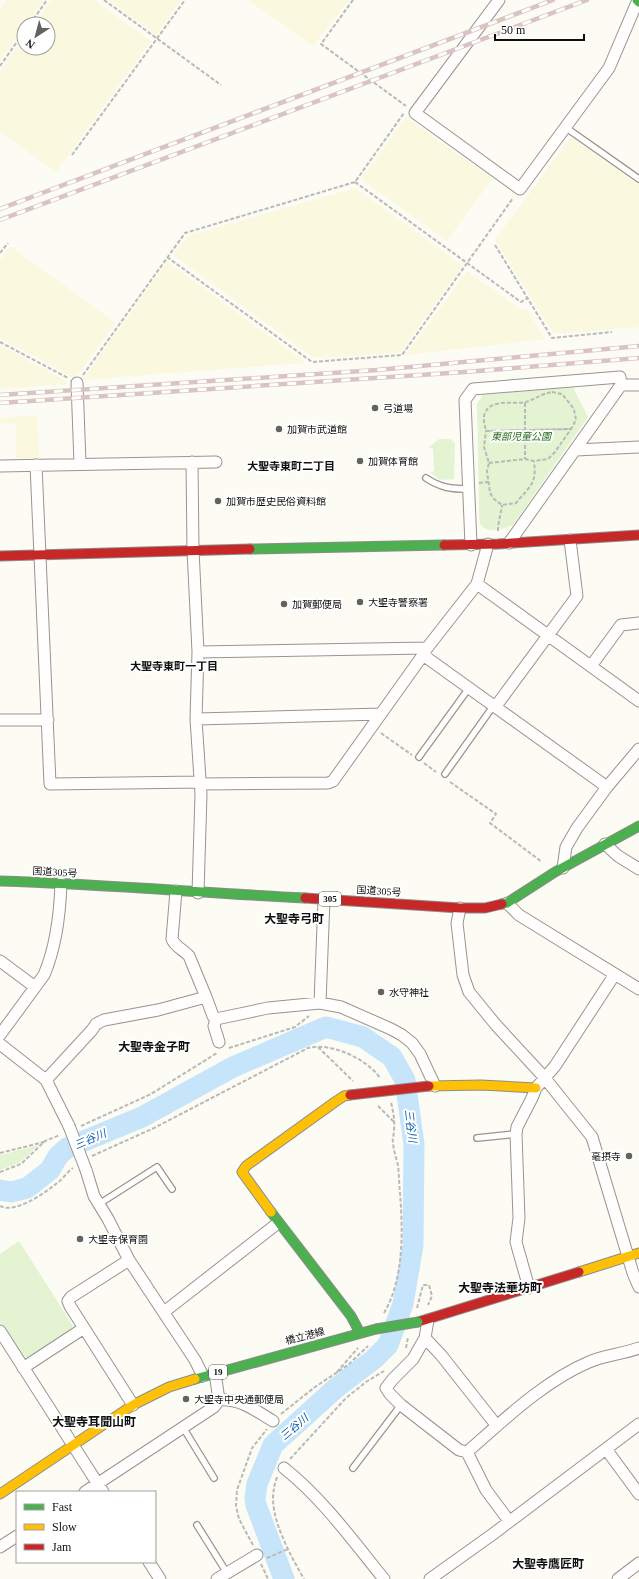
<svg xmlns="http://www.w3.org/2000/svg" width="639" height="1579" font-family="'Times New Roman','Noto Sans JP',serif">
	<rect width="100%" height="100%" fill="#fcfbf4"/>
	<path fill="#faf9df" d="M7,0h37l-17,24h-3v4l-24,33v-52z
		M51,0h43l57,41 -95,131 -56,-40v-61l24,-34v11h24v-24h-14z
		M108,0h73l-25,35z
		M248,0h101l-36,46z
		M406,117l86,62 -45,62 -86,-62z
		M571,137l68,48v142l-85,7 -59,-94z
		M355,188l108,78 -63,86 -4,1 -82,5 -141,-103 15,-19z
		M10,246l106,77 -39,53 -5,1 -72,-39v-78z
		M167,262l137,99 -2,2 -220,17z
		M467,271l53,38h7l18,30 -139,16z
		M0,345l66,36 2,3 -68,5z
		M38,415l1,43h-23v-34l-16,-1v-5z"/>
	<path fill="#e4f4d2" d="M573,387l15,30 -75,108c-8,4 -28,10 -33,-2 -1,-4 -1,-11 -1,-16l-2,-103 6,-9z
		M439,439h11l5,4 -1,36 -14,1 -10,-8 4,-1 -1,-22 -4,-2z
		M39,1145l-20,18 -19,7v-15z
		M19,1241l54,85 -4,6 -38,26 -10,-1 -21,-35v-68z"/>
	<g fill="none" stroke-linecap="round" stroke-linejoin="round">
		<path stroke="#c7e5fa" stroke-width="21" d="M0,1190l11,2 16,-4 23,-18 8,-14 9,-8 75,-31 91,-50 93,-40 37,10 29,20 13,23 9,64 -1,101 -10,59 -15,41 -14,14 -38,29 -63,57 -16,39 -2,15 1,6 28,74"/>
		<g stroke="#969592" stroke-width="8">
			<path id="lane" d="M565,127l74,52
				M426,478c15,10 25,11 43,11
				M419,757l50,-69
				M445,774l49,-69
				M477,1138l39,-4
				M99,1204l58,-37 15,22
				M184,1429l30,49
				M353,1468l48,-63
				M197,1525l30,48"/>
		</g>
		<g stroke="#969592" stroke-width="13">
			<path id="street" d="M499,0l-84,113 105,76 89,-121 29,-68
				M77,383l3,80
				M621,385h18
				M576,450l63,-3
				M192,462l1,88 5,102 -2,67 5,75 -3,99
				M36,465l14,319 149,-2
				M0,466l216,-4
				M471,545l-6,-145 8,-11 147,-12 1,8 -112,158
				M477,584l162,117
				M198,652l229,-4
				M423,655l184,132
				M591,666l30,-41 18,-2
				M496,706l81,-110 -7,-56
				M196,719l185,-5
				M0,720h48
				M200,784l128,-1 5,-2 90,-126 4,-7 50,-64 11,-40
				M605,844l13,12 21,13
				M563,868l3,-21 11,-19 30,-41 32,-38
				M176,891l-4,48c3,8 12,11 17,17l17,41
				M507,903l12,12 120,74
				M460,908l-3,15 6,52 6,17 27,33 48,52 48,60 41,136 6,14
				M0,961l35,26
				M320,1003l4,-104
				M216,1019l-2,7 5,16
				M0,1035l44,-60c12,-28 16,-61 17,-92
				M0,1044l46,36 23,46
				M46,1080l46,-50 4,-6 8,-4 54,-10 48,-13 7,19 3,3 52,-11 52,-5 21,4 50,22 11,6 10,8 8,11 15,32
				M86,1170l8,26 14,23 21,41 66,100 8,16
				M529,1288l-13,-46 3,-24 -3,-84 1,-7 15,-29 4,-10 19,-22 60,-92
				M164,1312l114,-89
				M428,1320l-3,18 16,17 56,71
				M84,1328l49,77
				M0,1331l103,161
				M425,1338l-12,21 -20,20 -7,9 4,6 11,11 58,45 8,2
				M23,1368l61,-40 -14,-22 -2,-5 3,-4 58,-37
				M219,1400c21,-2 37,11 54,21
				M606,1449l33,45
				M284,1468c39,31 69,73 100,111
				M85,1492l129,-85 5,-7 -4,-27
				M509,1521l-23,-31 -19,-38c37,-32 77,-71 122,-90 16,-7 34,-8 50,-14
				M0,1547l17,-11
				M149,1562l11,17
				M217,1579l40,-24
				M430,1579l63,-45 146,-110
				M618,1579l21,-16"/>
		</g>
		<g stroke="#8c8c89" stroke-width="11">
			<path id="fast" d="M637,0l2,2
				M250,549l194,-4
				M0,881c102,3 203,12 305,17
				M502,904l5,-1 48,-31 84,-46
				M271,1212l80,104 9,17
				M195,1379l181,-50"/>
		</g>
		<g stroke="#8c8c89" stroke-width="11">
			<path id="slow" d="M429,1086l52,-1 55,3
				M271,1212l-29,-40 4,-6 89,-64 9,-6 6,-1
				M579,1272l60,-19
				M0,1494l133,-89 36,-18 26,-8"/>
		</g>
		<g stroke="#8c8c89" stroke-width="11">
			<path id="jam" d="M444,545l54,-1 141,-9
				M0,556l250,-7
				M305,898l155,10h25l17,-4
				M418,1322l161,-50"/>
		</g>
		<path stroke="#b9b9b8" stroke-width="2" stroke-dasharray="4 2" stroke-linecap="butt" d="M104,0l117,85
			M353,0l-32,44 85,62
			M30,24l17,-24
			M0,66l24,-34
			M72,155l113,-155
			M355,182l166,120 7,-4
			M495,245l57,93 60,-6
			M0,253l8,-10
			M167,257l145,105 90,-7 111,-157
			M0,342l68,36
			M83,375l102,-142 170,-51 49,-69
			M552,392l10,2 12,15 2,11 -5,9 -85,2c-1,-5 -3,-11 -2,-15 4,-19 30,-11 42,-14 9,-3 15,-8 26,-10z
			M525,403v56
			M489,463l36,-4 9,2 14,-2 7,-7 16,-23 -85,2 -2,16 5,16 -2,8 3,22 4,6 8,6 14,-2c14,-17 21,-19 18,-42
			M479,483l9,-1
			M498,531c0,-9 3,-17 4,-26
			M381,733l31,22
			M424,763l12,9
			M450,782l46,32 -6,9 52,39
			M318,1047l35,34
			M229,1048l66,-21 14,-11
			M378,1106l16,16
			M81,1126l70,-32 66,-41
			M0,1153l44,-11
			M92,1156l62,-28 154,-80c23,-6 59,11 72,30
			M0,1172l21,-8 24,-23 15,-6
			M0,1206c15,8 45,-13 57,-23 6,-4 10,-11 16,-15
			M417,1308l6,-23h6l3,11 -4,9
			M384,1313c20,-34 19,-81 16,-120 -1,-9 -1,-19 -2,-28 -2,-7 -4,-14 -5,-21 -1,-5 1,-9 1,-14 1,-10 -1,-19 -3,-28
			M406,1348l2,-11
			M337,1372l21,-24
			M281,1414l34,-27 33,-22 20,-19
			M290,1459l56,-61 20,-16 18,-11
			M277,1477c-1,4 -3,8 -3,12 -6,27 17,67 30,90
			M253,1545l-14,-26 -3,-13 1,-16 15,-42 15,-19
			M267,1558l21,-9
			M261,1564l7,15"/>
		<use href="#lane" stroke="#fffefd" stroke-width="5.5"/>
		<use href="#street" stroke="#fffefd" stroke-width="11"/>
		<use href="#fast" stroke="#4caf50" stroke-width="9"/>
		<use href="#slow" stroke="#ffc107" stroke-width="9"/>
		<use href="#jam" stroke="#c62828" stroke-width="9"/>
		<g stroke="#dac4c3" stroke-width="4.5">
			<path id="rail" d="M0,209l553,-209
				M0,220l587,-220
				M0,395l377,-25 262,-24
				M0,403l465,-31 174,-14"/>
		</g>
		<use href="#rail" stroke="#fff" stroke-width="3" stroke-dasharray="9" stroke-linecap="butt"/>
		<g stroke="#969592" stroke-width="13" stroke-linecap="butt">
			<path id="street-bridge" d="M69,1126l17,44"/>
		</g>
		<g stroke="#8c8c89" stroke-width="11" stroke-linecap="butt">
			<path id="fast-bridge" d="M376,1329l42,-7"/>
		</g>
		<g stroke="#8c8c89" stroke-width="11" stroke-linecap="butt">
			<path id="jam-bridge" d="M350,1095l79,-9"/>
		</g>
		<use href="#street-bridge" stroke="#fffefd" stroke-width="11"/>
		<use href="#fast-bridge" stroke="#4caf50" stroke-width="9"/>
		<use href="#jam-bridge" stroke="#c62828" stroke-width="9"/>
	</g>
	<g fill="#62625f" stroke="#fff" stroke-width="1.5">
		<circle cx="375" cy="408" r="4"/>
		<circle cx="279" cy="429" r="4"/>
		<circle cx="360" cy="461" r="4"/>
		<circle cx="218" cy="501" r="4"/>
		<circle cx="360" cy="602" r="4"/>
		<circle cx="284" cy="604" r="4"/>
		<circle cx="381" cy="992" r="4"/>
		<circle cx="629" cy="1156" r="4"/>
		<circle cx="80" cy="1239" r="4"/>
		<circle cx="186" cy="1399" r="4"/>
	</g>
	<g text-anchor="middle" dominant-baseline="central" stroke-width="4" stroke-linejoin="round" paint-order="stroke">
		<g fill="#fff" stroke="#575757" stroke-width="1">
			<rect x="319" y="892" width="22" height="14" rx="3"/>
			<rect x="209" y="1365" width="18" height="14" rx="3"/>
		</g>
		<g font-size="9" font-weight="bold" fill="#0f0f0f">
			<text x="330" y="899">305</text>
			<text x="218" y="1372">19</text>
		</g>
		<g font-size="10" fill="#0f0f0f" stroke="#fff" text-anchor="start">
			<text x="383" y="408">弓道場</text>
			<text x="287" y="429">加賀市武道館</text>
			<text x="368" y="461">加賀体育館</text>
			<text x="226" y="501">加賀市歴史民俗資料館</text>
			<text x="368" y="602">大聖寺警察署</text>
			<text x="292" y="604">加賀郵便局</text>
			<text x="389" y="992">水守神社</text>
			<text x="621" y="1156" text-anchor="end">毫摂寺</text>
			<text x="88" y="1239">大聖寺保育園</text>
			<text x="194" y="1399">大聖寺中央通郵便局</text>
		</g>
		<g font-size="10" font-style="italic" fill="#266d18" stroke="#fff">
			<text x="521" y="436">東部児童公園</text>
		</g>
		<g font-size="10" fill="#0f0f0f" stroke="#fff">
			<text transform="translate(55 872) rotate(3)">国道305号</text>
			<text transform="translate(379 891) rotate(4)">国道305号</text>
			<text transform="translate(305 1336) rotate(-15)">橋立港線</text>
		</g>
		<g font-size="11" font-weight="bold" fill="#0f0f0f" stroke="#fff">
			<text x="291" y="466">大聖寺東町二丁目</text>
			<text x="174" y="666">大聖寺東町一丁目</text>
		</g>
		<g font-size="11" font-style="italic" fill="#0c5ead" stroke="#fff">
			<text transform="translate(411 1126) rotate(83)">三谷川</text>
			<text transform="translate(90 1139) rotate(-23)">三谷川</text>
			<text transform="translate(294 1427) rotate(-41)">三谷川</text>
		</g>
		<g font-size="12" font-weight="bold" fill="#0f0f0f" stroke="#fff">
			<text x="294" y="919">大聖寺弓町</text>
			<text x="154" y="1047">大聖寺金子町</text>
			<text x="500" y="1288">大聖寺法華坊町</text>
			<text x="94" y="1422">大聖寺耳聞山町</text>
			<text x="548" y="1564">大聖寺鷹匠町</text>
		</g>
	</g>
	<rect x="16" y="1491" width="140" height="72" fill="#ffffff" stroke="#9f9f9f"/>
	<rect x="24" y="1504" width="20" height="6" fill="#4caf50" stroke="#9f9f9f"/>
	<text x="52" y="1511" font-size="12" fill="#0f0f0f">Fast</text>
	<rect x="24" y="1524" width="20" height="6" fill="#ffc107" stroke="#9f9f9f"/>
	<text x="52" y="1531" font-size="12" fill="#0f0f0f">Slow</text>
	<rect x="24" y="1544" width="20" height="6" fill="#c62828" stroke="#9f9f9f"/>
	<text x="52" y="1551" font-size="12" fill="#0f0f0f">Jam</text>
	<g transform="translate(36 36) rotate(216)"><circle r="19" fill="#ffffff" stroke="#9f9f9f"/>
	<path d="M0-3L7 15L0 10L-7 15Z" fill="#62625f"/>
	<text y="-6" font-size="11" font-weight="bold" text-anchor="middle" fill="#0f0f0f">N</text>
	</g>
	<path d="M495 34v6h89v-6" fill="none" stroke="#0f0f0f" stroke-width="2"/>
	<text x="501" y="34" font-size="12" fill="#0f0f0f" stroke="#ffffff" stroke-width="3" paint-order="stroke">50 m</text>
</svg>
